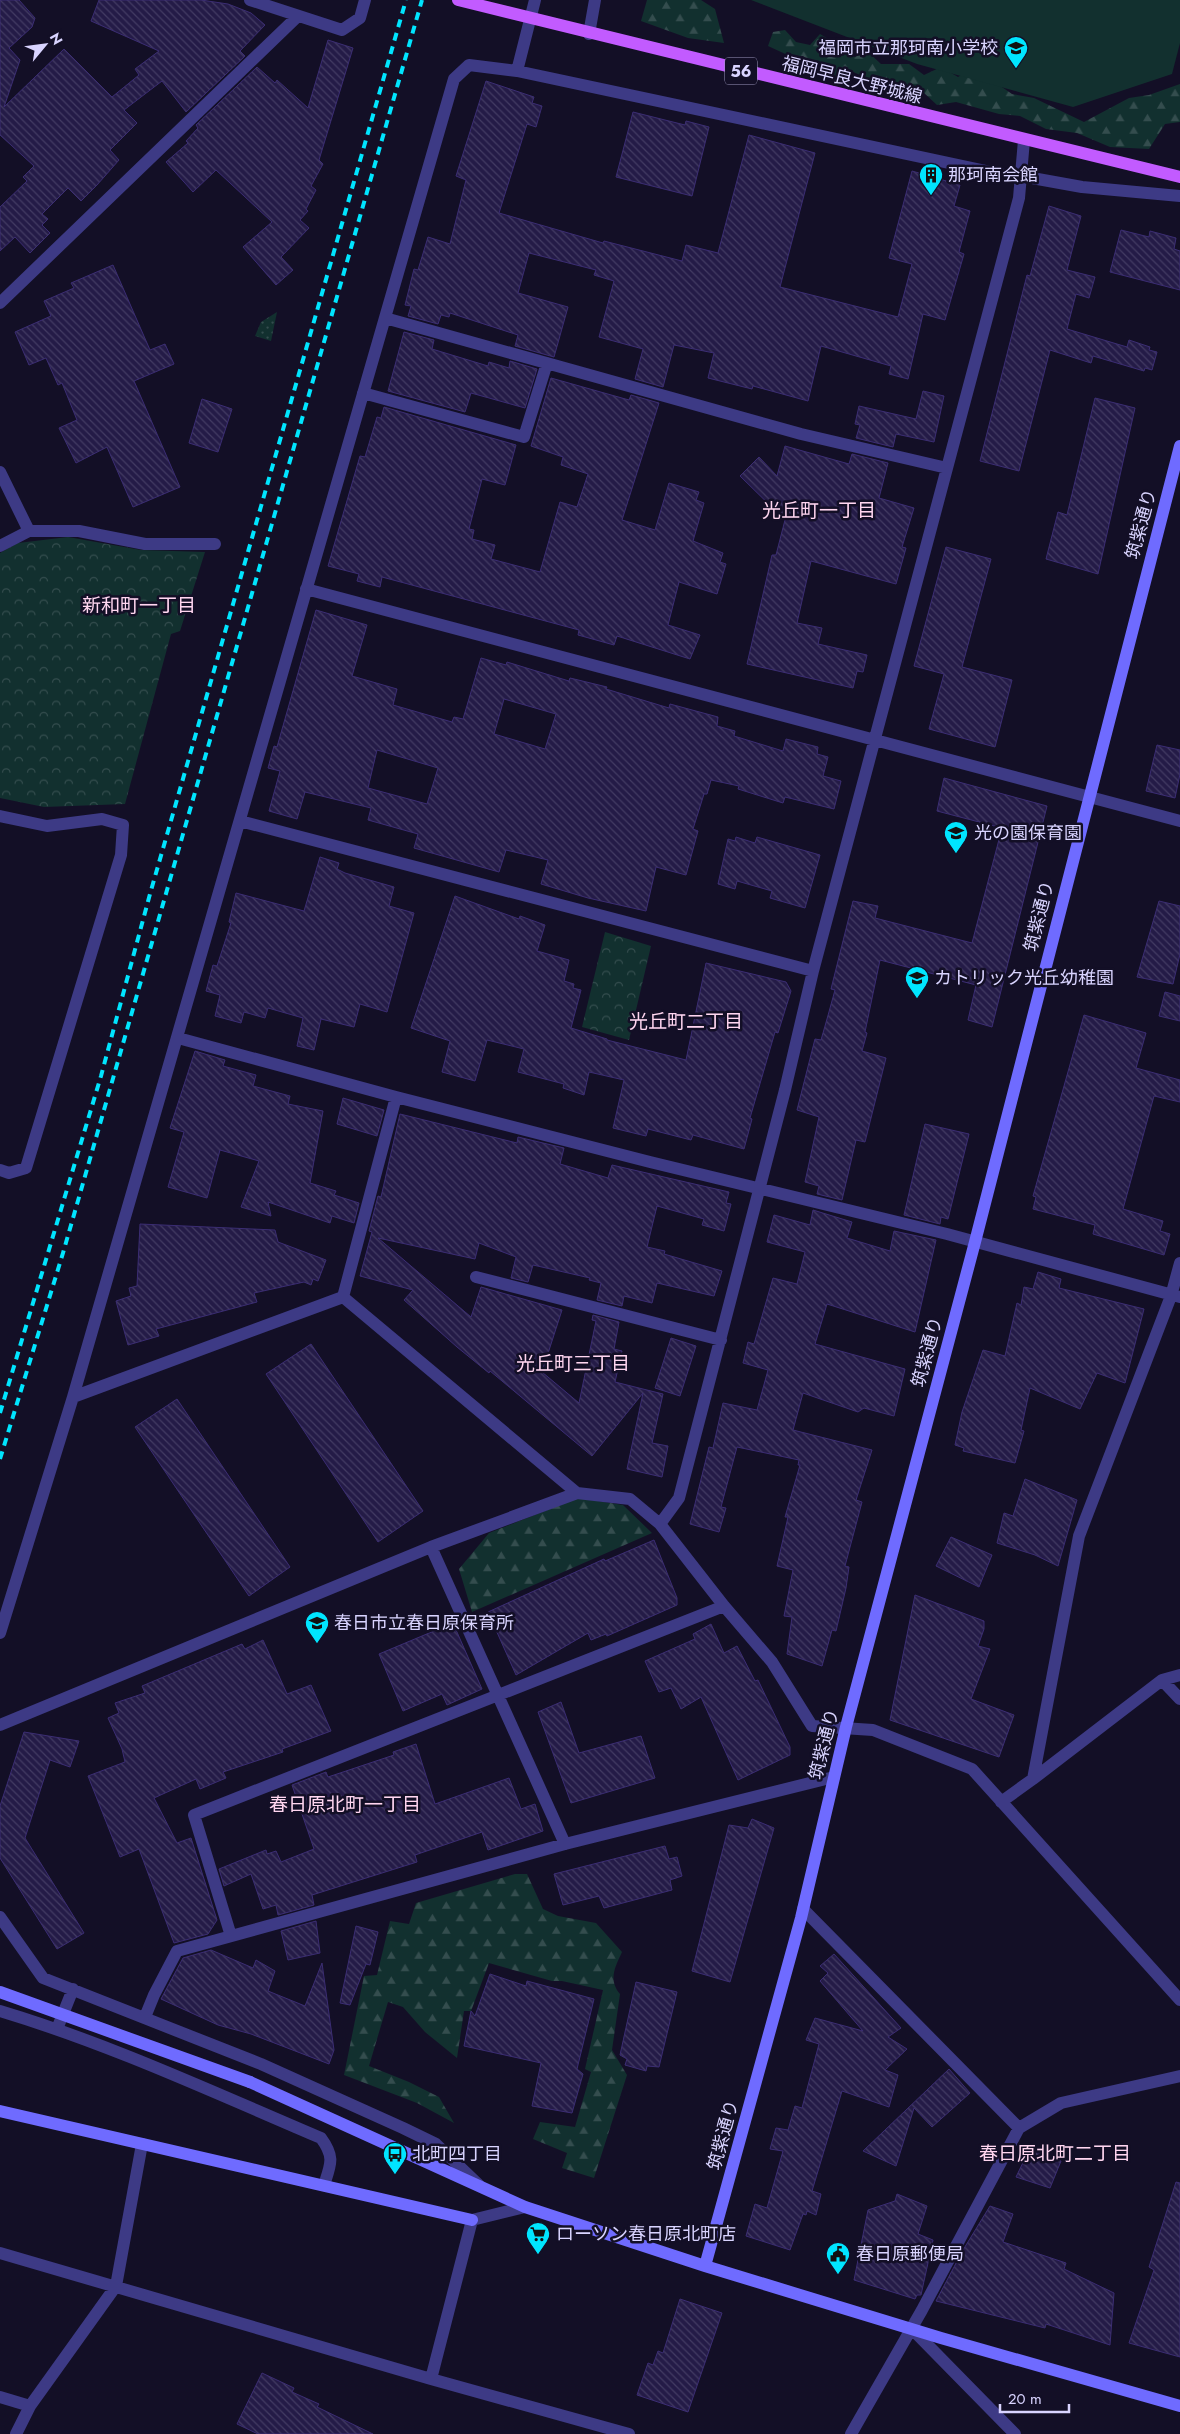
<svg xmlns="http://www.w3.org/2000/svg" width="1180" height="2434" font-family="Jost,'Noto Sans JP',sans-serif">
	<defs>
		<pattern id="grass-dots" width="8" height="8" patternUnits="userSpaceOnUse" patternTransform="scale(1.25)"><rect width="8" height="8" fill="#12302f"/><path d="M2 2h.1M6 6h.1" fill="none" stroke="#344d4e" stroke-width="1.8" stroke-linecap="round"/></pattern>
		<pattern id="forest-firs" width="22" height="20" patternUnits="userSpaceOnUse" patternTransform="scale(1.25)"><rect width="22" height="20" fill="#12302f"/><path d="M5 1l3.5 6h-7zM16 11l3.5 6h-7z" fill="#344d4e"/></pattern>
		<pattern id="park-crowns" width="20" height="18" patternUnits="userSpaceOnUse" patternTransform="scale(1.25)"><rect width="20" height="18" fill="#12302f"/><path d="M2 6a3 3 0 1 1 6 0M12 15a3 3 0 1 1 6 0" fill="none" stroke="#344d4e"/></pattern>
		<pattern id="building-back-hatch" width="6" height="6" patternUnits="userSpaceOnUse" patternTransform="scale(1.25)"><rect width="6" height="6" fill="#241b47"/><path d="M-1 5l2 2M0 0l6 6M5-1l2 2" fill="none" stroke="#433b63"/></pattern>
	</defs>
	<rect width="100%" height="100%" fill="#130f26"/>
	<path fill="url(#grass-dots)" d="M277,312l-6,29 -16,-5 6,-14z"/>
	<path fill="url(#forest-firs)" d="M647,0h54l14,9 9,34 -36,-5 -47,-17z
		M785,30l11,12 14,3 10,-11c13,7 22,17 35,23l12,-6 14,13h28l15,11 17,-8 17,10 16,-9 38,26 22,4 50,24 45,-24 20,-3 31,-11v38l-15,2 -16,25 -39,-2 -33,-14 -31,-4 -26,-13 -21,-2 -43,-12 -19,3 -14,-13 -10,2 -37,-17 -5,3 -22,-10 -15,11 -31,-25 -11,1 -24,-11 5,-14z
		M578,1498l45,7 29,28 -180,79 -13,-43 30,-36z
		M515,1874h12l16,35 15,7 38,7 26,29c-7,15 -14,28 -2,42l-8,56 15,25 -33,103 -32,-10 5,-15 -34,-14 7,-17 35,5 16,-55 -6,-3 18,-79 -41,-9h-10l-63,-18 -18,48h-7l-7,47 -32,-26 -22,-25 -15,-5 -19,64 40,16 30,15 15,26 -37,-20 -73,-28 20,-99 13,-1 13,-54 19,3 7,-21z"/>
	<path fill="url(#park-crowns)" d="M68,537l73,13 64,2 -25,79 -9,3 -46,170 -81,3 -44,-9v-245l18,-10z
		M605,932l46,14 -22,94 -47,-13z"/>
	<path fill="#12302f" d="M751,0h429v43l-8,31 -99,33 -156,-43z"/>
	<path fill="url(#building-back-hatch)" stroke="#3b2d73" fill-rule="evenodd" d="M0,0h19l16,18 -3,9 -23,21 11,12 -16,47 60,-58 48,48 27,-22 -4,-6 24,-18 -68,-30 8,-21h102l27,4 23,9 14,12 -25,26 5,5 -59,56 -24,-31 -38,29 13,13 -27,27 9,10 -22,25 -16,16 -13,-13 -26,26 6,5 -6,6 8,8 -20,20 -15,-16 -15,14v-44l27,-26 -4,-4 11,-11 -34,-31z
		M328,40l25,8 -34,112 4,4 -12,22 5,4 -10,19 2,2 -8,9 9,8 -28,29 12,13 -17,15 -33,-38 29,-25 -56,-52 -23,22 -27,-30 22,-19 -2,-2 12,-13 -2,-3 61,-58 18,16 2,-3 31,28z
		M486,81l48,16 -2,6 10,3 -6,21 -9,-3 -28,89 104,30 1,-2 78,20 4,-16 32,8 31,-118 66,18 -35,134 118,30 14,-53 -23,-6 23,-87 48,14 -6,21 16,5 -11,41 5,2 -19,66 -22,-6 -15,65 -19,-5 2,-8 -70,-20 -13,55 -55,-15 -1,3 -44,-11 6,-25 -40,-8 -11,42 -28,-8 8,-30 -44,-12 15,-56 -20,-6 2,-5 -67,-17 -11,40 50,14 -14,50 -39,-11 3,-11 -68,-22 -1,4 -8,-2 -3,9 -30,-8 3,-10 -6,-1 9,-36 4,1 10,-33 22,7 16,-64 -10,-4z
		M633,112l52,13 1,-4 23,6 -17,69 -76,-19z
		M1049,206l32,10 -14,54 28,7 -6,21 -13,-4 -9,35 60,18 2,-7 21,7 -1,3 8,2 -5,18 -7,-2 -1,3 -51,-15 -2,7 -41,-13 -31,121 -39,-10 47,-186 3,1z
		M1121,230l28,7 1,-6 26,7 -2,11 6,2v39l-70,-18z
		M113,265l37,85 15,-6 9,20 -40,17 46,106 -47,20 -26,-60 -31,16 -17,-35 18,-8 -15,-37 -4,2 -12,-27 -17,7 -14,-33 36,-16 -7,-15 30,-13 -3,-5z
		M404,332l30,8 -2,9 56,17 1,-4 20,6 1,-7 27,8 -12,39 -54,-15 -6,19 -77,-21z
		M551,378l78,22 2,-5 28,8 -37,117 33,10 14,-47 30,9 -3,8 8,3 -11,38 30,12 -3,9 6,2 -9,30 -38,-12 -11,43 32,10 -10,24 -73,-23 -3,9 -36,-10 1,-5 -197,-53 -2,10 -23,-6 2,-7 -31,-8 32,-110 5,1 12,-40 4,1 3,-11 132,38 -11,40 -23,-6 -13,50 5,1 -2,9 23,6 -4,14 49,13 20,-70 17,5 11,-33 -27,-9 2,-8 -32,-11z
		M923,391l21,5 -10,46 -38,-8 -3,13 -37,-9 4,-13 -5,-1 4,-18 57,13z
		M1095,398l40,10 -37,166 -52,-15 12,-47 9,3z
		M202,399l30,10 -14,43 -29,-9z
		M785,446l64,18 3,-10 36,9 -9,35 35,10 -12,39 4,1 -10,36 -85,-23 -14,62 25,5 -4,16 49,11 -4,17 -6,-1 -4,17 -106,-24 25,-109h4l9,-35 -45,-44 19,-19 18,19z
		M946,547l45,12 -29,108 50,13 -17,67 -66,-18 15,-55 -30,-8z
		M316,610l51,15 -15,51 45,13 -4,16 59,17 2,-5 9,2 18,-61 25,7 1,-3 62,19 1,-3 37,9 -1,2 63,19 1,-4 48,13 -1,9 18,5 -1,5 49,15 3,-12 32,8 -1,7 11,3 -5,19 18,5 -7,28 -49,-12 -2,6 -45,-14 1,-3 -28,-6 -4,14h-3l-11,35 5,2 -12,44 -30,-8 -10,44 -58,-13 -47,-14 7,-24 -42,-10 -7,22 -85,-24 4,-14 -50,-14 3,-12 -66,-16 -8,27 -28,-8 11,-40 -12,-3 6,-22 3,1zM504,699l52,15 -11,35 -51,-15zM377,750l61,18 -11,36 -59,-16z
		M1157,745l23,5v24l-5,24 -29,-7z
		M944,778l103,28 -55,221 -24,-7 8,-35 -96,-25 -15,72 2,1 -5,18 24,7 -21,84 -9,-2 -14,60 -25,-6 2,-8 -14,-4 14,-65 -22,-7 18,-71 6,1 6,-21 8,-29 -4,-1 22,-88 25,5 -3,12 97,25 30,-115 -65,-17z
		M736,837l19,6 2,-6 63,18 -15,53 -35,-10 2,-7 -35,-10 -2,8 -17,-5 10,-45 7,2z
		M320,857l19,6 -2,6 8,4 49,14 -5,19 25,7 -27,99 -27,-8 -6,23 -33,-8 -7,31 -17,-4 6,-28 -35,-10 -3,10 -21,-6 -3,11 -26,-7 5,-21 -14,-4 7,-26 4,1 14,-43 -2,-1 7,-29 68,18z
		M455,896l64,23 1,-3 25,9 -8,26 32,9 -5,21 10,3 -1,4 8,2 -10,38 36,11v1l79,20 20,-97 80,19 5,9 -13,42 -3,-1 -25,86 2,1 -8,30 -51,-14 -2,5 -43,-11 -2,7 -33,-8 11,-48 -35,-8 -5,23 -21,-7 1,-4 -46,-12 6,-23 -37,-9 -12,41 -33,-9 8,-31 -39,-13z
		M1159,901l21,5v48l-7,30 -36,-7z
		M1165,992l15,4v25l-21,-5z
		M1084,1015l62,18 -10,35 44,12v22l-26,-6 -31,113 40,12 -3,10 10,3 -6,21 -71,-21 2,-9 -62,-16 3,-12 -3,-1z
		M195,1051l30,9 -2,6 33,9 -3,11 37,10 -2,8 35,7 -13,72 26,8 -2,4 25,8 -5,20 -22,-7 -2,7 -62,-21 3,14 -30,-9 18,-46 -39,-11 -13,48 -39,-11 16,-55 -14,-4z
		M343,1098l41,12 -7,26 -40,-12z
		M400,1114l117,29 1,-6 46,11 -4,16 48,14 4,-13 117,27 -3,11 5,1 -7,27 -22,-6 2,-6 -47,-13 -10,41 18,4 -1,3 58,17 -8,25 -57,-13 -5,20 -28,-7 -2,10 -25,-6 4,-17 -12,-3 1,-2 -57,-13 -5,17 -17,-4 5,-21 -37,-14 -4,16 -97,-21 93,79 10,-30 81,23 -20,62 37,31 17,-82 -4,-1 1,-5 26,7 -5,27 8,2 -7,31 48,12 -11,49 16,3 -6,31 -35,-8 16,-76 -51,63 -102,-85 -1,2 -32,-26 -53,-47 9,-10 -53,-14 12,-44 -3,-1 9,-35 3,1z
		M925,1124l44,10 -21,85 -7,-2 -1,7 -36,-9z
		M813,1210l39,12 -5,16 43,13 4,-20 42,9 -21,92 -88,-28 -12,40 90,25 -11,47 -30,-8 -6,4 -55,-19 -10,37 79,20 -16,50 6,2 -17,64 4,1 -3,21 -10,43 -4,-1 -10,36 -35,-12 5,-37 -8,-1 9,-46 -16,-4 11,-49h-3l15,-52h-2l1,-5 -62,-13 -16,60 5,1 -7,24 -29,-8 19,-77 4,1 10,-45 34,7 11,-40 -25,-7 5,-21 6,2 19,-66 24,6 8,-32 -38,-10 7,-27 36,10z
		M140,1224l135,6 3,12 48,18 -8,21 -5,-2 -2,6 -7,-3 -50,11 3,9 -101,27 3,7 -31,9 -12,-44 15,-5 -2,-8 8,-2z
		M1038,1272l23,7 -2,9 85,21 -19,74 -28,-10 -17,36 -50,-21 -9,42 3,1 -9,32 -52,-12 1,-3 -9,-3 7,-33 21,-62 22,6 12,-53 4,2 3,-18 9,2z
		M671,1338l25,8 -16,50 -25,-8z
		M311,1344l112,167 -45,31 -112,-168z
		M177,1399l113,168 -41,29 -114,-169z
		M1025,1479l52,21 -19,66 -23,-11 -38,-12 7,-30 9,3z
		M951,1537l41,18 -13,32 -43,-21z
		M654,1540l23,58v7l-70,31 -1,-2 -15,6 -3,-7 -72,42 -28,-63 116,-53 1,2z
		M915,1595l69,26v8l-6,17 12,3 -19,50 43,16 -15,42 -109,-37z
		M453,1623l29,66 -35,16 -5,-11 -39,17 -24,-57z
		M711,1624l13,29 13,-7 18,35 3,-1 32,67v8l-52,25 -37,-83 -20,12 -10,-21 -12,4 -14,-31 50,-22 -2,-5z
		M263,1640l24,54 24,-9 20,46 -49,18 1,3 -60,20 3,6 -26,11 -4,-10 -42,19 23,45 14,-5 26,82 -9,14 -34,9 -35,-94 -19,8 -32,-81 37,-14 -3,-13 -14,-31 11,-5 -4,-10 30,-10 -3,-7 100,-42 3,5z
		M561,1702l18,51 62,-17 14,42 -84,25 -33,-91z
		M24,1732l55,9 -9,26 -20,-7 -25,78 59,95 -27,16 -57,-91v-52z
		M416,1744l19,60 74,-26 12,31 14,-5 8,27 -55,19 -6,-18 -67,23 2,7 -105,33 2,10 -36,10 -2,-10 -13,4 -12,-35 -27,12 -5,-17 47,-19 1,4 9,-3 5,11 33,-13 -22,-64 34,-13 2,5 66,-22 -1,-3z
		M752,1819l22,9 -44,154 -38,-11 37,-146 19,3z
		M665,1846l4,13 8,-2 5,19 -12,4 2,10 -68,18 -5,-12 -36,9 -9,-31z
		M316,1921l4,32 -32,7 -7,-29z
		M356,1926l22,6 -8,33 -4,-1 -16,41 -10,-2z
		M211,1950l42,18 3,-8 19,11 -7,20 37,15 17,-43 12,87 -5,14 -78,-30 -33,-9 -57,-26 22,-41z
		M834,1954l67,74 -13,9 19,12 -22,21 13,5 -9,32 -47,-16 -30,100 9,3 -5,21 -9,-4 -1,4 -3,-1 -13,36 -44,-14 9,-32 12,4 16,-57 -13,-2 6,-21 12,2 7,-24 7,2 17,-64 -13,-4 9,-22 48,13 -43,-50 8,-8 -8,-7z
		M490,1974l36,12 1,-5 67,18 -17,70 6,5 -11,39 -40,-7 9,-43 -77,-17 7,-35 4,5z
		M636,1982l41,10 -18,75 -12,-1 -1,5 -21,-6 2,-6 -7,-4z
		M949,2069l21,24 -38,34 -18,-19 -18,58 -33,-15z
		M1031,2146l30,15 -11,27 -34,-11z
		M1176,2182l4,1v174l-51,-14 25,-73 -5,-3z
		M897,2194l30,12 -9,28 15,6 -12,55h-4l-2,4 -61,-19 14,-70 27,-9z
		M990,2206l23,8 -10,28 63,21 -2,6 50,24 -4,52 -64,-21 -1,4 -109,-27 27,-51z
		M680,2299l42,14 -34,99 -51,-17 11,-32 5,2 5,-14 5,2z
		M262,2373l32,15 -2,4 27,12 -2,3 56,27h-115l-21,-10z"/>
	<g fill="none" stroke-linecap="round" stroke-linejoin="round">
		<path stroke="#3d3a85" stroke-width="12" d="M250,0l92,30 18,-12 5,-18
			M589,34l6,-34
			M517,71l18,-71
			M0,303l298,-287
			M385,318l416,116 146,34
			M363,393l161,44 23,-74
			M0,472l29,59
			M0,546l29,-15h50l66,13h70
			M306,589l874,232
			M0,816l47,10 55,-7 21,6 -2,30 -95,313 -17,5 -9,-3
			M240,821l573,150
			M178,1038l218,59 254,65 297,72 233,63
			M476,1277l245,63
			M343,1297l53,-200
			M73,1397l270,-100 234,196
			M660,1524l19,-26 106,-408 28,-119 206,-773 5,-58
			M431,1547l134,297
			M0,1633l73,-236 381,-1318 15,-14 48,6 488,104 16,1 61,11 98,9
			M1162,1680l18,19
			M0,1725l431,-178 146,-54 53,6 30,25 64,82 48,56 40,64 61,4 99,39 208,231
			M1033,1779l129,-99 18,-5
			M1001,1802l32,-23 46,-243 92,-240 9,-33
			M803,1909l216,219
			M0,1917l43,61 218,86 142,64 33,16 43,41
			M231,1936l-37,-121 530,-209
			M0,2011c110,33 215,82 321,127 14,19 10,26 3,47
			M145,2017l9,-22 23,-44 388,-107 269,-67
			M59,2024l14,-35
			M0,2253l431,126 198,55
			M911,2328l104,106
			M431,2379l41,-159 53,-13
			M0,2397l30,9
			M16,2434l14,-28 86,-120 26,-142
			M851,2434l71,-124 97,-182 42,-25 119,-27"/>
		<path stroke="#6f6bff" stroke-width="12" d="M250,2082l275,125 180,59 236,72 239,68
			M0,2111l472,109
			M705,2266l96,-348 45,-191 129,-485 205,-796"/>
		<path stroke="#c25bff" stroke-width="12" d="M458,0l722,177"/>
		<path stroke="#00e5ff" stroke-width="4" stroke-dasharray="8 6" stroke-linecap="butt" d="M0,1413l101,-337 49,-182 256,-894
			M0,1459l63,-206 359,-1253"/>
		<path stroke="#6f6bff" stroke-width="12" d="M0,1992l250,90"/>
	</g>
	<defs>
		<g id="school-pin" transform="scale(1.25)"><path d="M0 17L-7.5 6A9.5 9.5 0 1 1 7.5 6Z" fill="#00e5ff" stroke="#130f26"/><path d="M0-5L7-2L0 1L-7-2ZM-4 1L0 2.5L4 1V4Q0 6-4 4Z" fill="#111"/></g>
		<g id="building-pin" transform="scale(1.25)"><path d="M0 17L-7.5 6A9.5 9.5 0 1 1 7.5 6Z" fill="#00e5ff" stroke="#130f26"/><path d="M-4-6H4V6H1V3H-1V6H-4ZM-2.5-4.3h1.7v1.8h-1.7ZM.8-4.3h1.7v1.8H.8ZM-2.5-1h1.7V.8h-1.7ZM.8-1h1.7V.8H.8Z" fill="#111"/></g>
		<g id="bus-pin" transform="scale(1.25)"><path d="M0 17L-7.5 6A9.5 9.5 0 1 1 7.5 6Z" fill="#00e5ff" stroke="#130f26"/><path d="M-5-6H5V4H4V6H2V4H-2V6H-4V4H-5ZM-3.5-4V0h7V-4ZM-3.5 1.2v1.5H-2V1.2ZM2 1.2v1.5H3.5V1.2Z" fill="#111"/></g>
		<g id="supermarket-pin" transform="scale(1.25)"><path d="M0 17L-7.5 6A9.5 9.5 0 1 1 7.5 6Z" fill="#00e5ff" stroke="#130f26"/><path d="M-6-5.5h2.5l.6 2H6L4.5 2H-2.5L-4.4-4H-6ZM-1.5 3.2a1.3 1.3 0 1 0 .1 0ZM3 3.2a1.3 1.3 0 1 0 .1 0Z" fill="#111"/></g>
		<g id="civic-pin" transform="scale(1.25)"><path d="M0 17L-7.5 6A9.5 9.5 0 1 1 7.5 6Z" fill="#00e5ff" stroke="#130f26"/><path d="M-.6-6.5H3V-4.5H.6V-3L4-1V1h2V6H-6V1h2V-1L-.6-3ZM-1.2 2.5V6h2.4V2.5Z" fill="#111"/></g>
	</defs>
	<g fill-rule="evenodd">
		<use href="#school-pin" x="1016" y="48"/>
		<use href="#building-pin" x="931" y="175"/>
		<use href="#school-pin" x="956" y="833"/>
		<use href="#school-pin" x="917" y="978"/>
		<use href="#school-pin" x="317" y="1623"/>
		<use href="#bus-pin" x="395" y="2154"/>
		<use href="#supermarket-pin" x="538" y="2234"/>
		<use href="#civic-pin" x="838" y="2254"/>
	</g>
	<g text-anchor="middle" dominant-baseline="central" stroke-width="5" stroke-linejoin="round" paint-order="stroke">
		<rect fill="#130f26" stroke="#9e99be" stroke-width="1" x="725" y="57.5" width="32" height="27" rx="4"/>
		<g font-size="16" font-weight="bold" fill="#d9d4ff">
			<text x="741" y="71">56</text>
		</g>
		<g font-size="18" fill="#d9d4ff" stroke="#130f26" text-anchor="start">
			<text x="998" y="48" text-anchor="end">福岡市立那珂南小学校</text>
			<text x="948" y="175">那珂南会館</text>
			<text x="974" y="833">光の園保育園</text>
			<text x="934" y="978">カトリック光丘幼稚園</text>
			<text x="334" y="1623">春日市立春日原保育所</text>
			<text x="412" y="2154">北町四丁目</text>
			<text x="556" y="2234">ローソン春日原北町店</text>
			<text x="856" y="2254">春日原郵便局</text>
		</g>
		<g font-size="18" fill="#d9d4ff" stroke="#130f26">
			<text transform="translate(852 80) rotate(14)">福岡早良大野城線</text>
			<text transform="translate(1141 524) rotate(-75)">筑紫通り</text>
			<text transform="translate(1039 916) rotate(-76)">筑紫通り</text>
			<text transform="translate(927 1352) rotate(-75)">筑紫通り</text>
			<text transform="translate(824 1744) rotate(-76)">筑紫通り</text>
			<text transform="translate(723 2135) rotate(-75)">筑紫通り</text>
		</g>
		<g font-size="19" fill="#ffd6f0" stroke="#130f26">
			<text x="819" y="510">光丘町一丁目</text>
			<text x="139" y="605">新和町一丁目</text>
			<text x="686" y="1021">光丘町二丁目</text>
			<text x="573" y="1363">光丘町三丁目</text>
			<text x="345" y="1804">春日原北町一丁目</text>
			<text x="1055" y="2153">春日原北町二丁目</text>
		</g>
	</g>
	<g transform="translate(45 45) rotate(61)" stroke="#130f26" stroke-width="4" paint-order="stroke">
	<path d="M0-4L9 19L0 12L-9 19Z" fill="#d9d4ff"/>
	<text y="-8" font-size="14" font-weight="bold" text-anchor="middle" fill="#d9d4ff">N</text>
	</g>
	<path d="M1000 2404v8h69v-8" fill="none" stroke="#d9d4ff" stroke-width="2.5"/>
	<text x="1008" y="2404" font-size="15" fill="#d9d4ff" stroke="#130f26" stroke-width="4" paint-order="stroke">20 m</text>
</svg>
